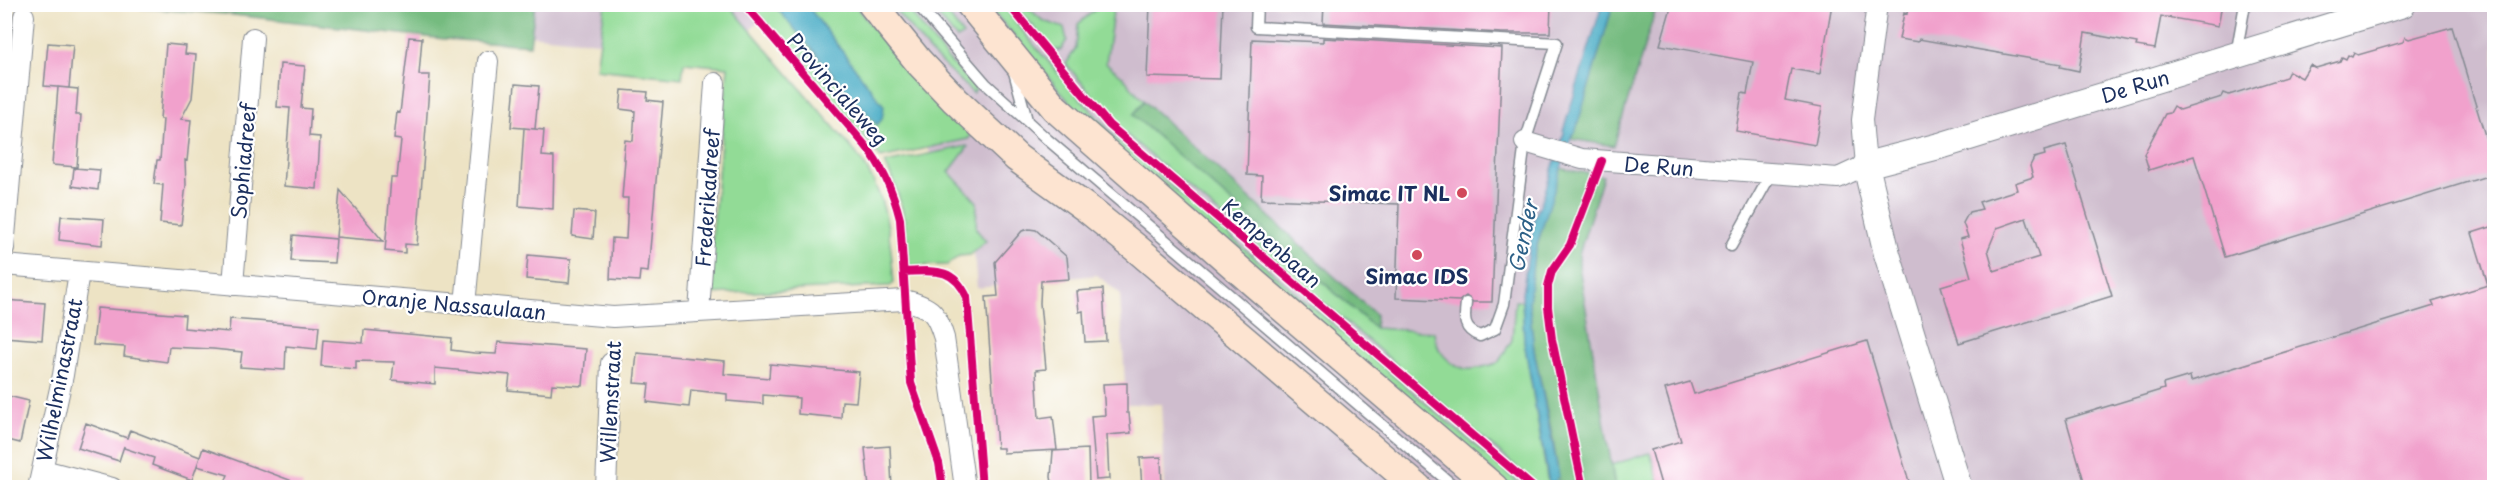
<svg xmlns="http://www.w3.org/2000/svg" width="2499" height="492" font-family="'Playpen Sans',sans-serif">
	<rect width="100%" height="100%" fill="#fff"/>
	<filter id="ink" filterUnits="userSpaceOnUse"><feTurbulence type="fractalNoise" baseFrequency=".0167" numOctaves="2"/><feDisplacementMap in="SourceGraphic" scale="12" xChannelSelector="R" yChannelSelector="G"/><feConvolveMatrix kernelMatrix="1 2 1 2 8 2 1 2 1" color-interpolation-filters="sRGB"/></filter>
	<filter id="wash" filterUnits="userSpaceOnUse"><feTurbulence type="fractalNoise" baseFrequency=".008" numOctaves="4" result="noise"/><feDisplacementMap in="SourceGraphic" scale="24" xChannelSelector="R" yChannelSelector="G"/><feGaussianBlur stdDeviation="1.35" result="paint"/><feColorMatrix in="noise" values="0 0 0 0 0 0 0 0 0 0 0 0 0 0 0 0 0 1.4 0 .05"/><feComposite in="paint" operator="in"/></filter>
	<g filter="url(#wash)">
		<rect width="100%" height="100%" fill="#ede3c4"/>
		<path fill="#cfbdce" d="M232,5h542l-47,50z
			M802,5h1692v482h-1329l-4,-83h-35l-6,-110 -23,-19 -120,13 -7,-83 -29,-40z"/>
		<path fill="#92db96" stroke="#56857a" stroke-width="1.5" d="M605,5h124l127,148c32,42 34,80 38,130l-4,3 -183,8 21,-227 -44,-4 -2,15 -86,-9z
			M751,5h104l45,58 73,70 -5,6 -87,19z
			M891,5h14l41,52 30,32 -3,4 -43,-41z
			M929,5h12l22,30 -6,4z
			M988,5h15l30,39 86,98 405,345h-12l-6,-4 -404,-342z
			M1016,5h9l17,15 22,8 3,12 -6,10h-9z
			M1101,5h13l-8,58 15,12 23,26 -10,14 241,213 59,4c1,17 14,33 32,37 8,2 23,-4 32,-6l14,-23 3,-39h7l2,40 23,137 2,5 7,-1 -1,-4 4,-2 1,11h-20l-418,-356 -56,-67 10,-16 2,-24z
			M967,146l1,1 -19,25 28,30 -1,27 10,12 -16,14 -11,1 -12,9 -38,1 -6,-54 -8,-28 -10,-21z
			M1650,453l11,34h-46l-4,-22z"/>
		<path fill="#75bb7f" stroke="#48756e" stroke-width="1.5" d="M93,5h442l-5,40 -86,-6 -219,-25z
			M1613,5h44l-43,141 -44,-7 5,-7z
			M1144,101l232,214 -1,13 -242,-213z
			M1559,168l44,8 -24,78v12l36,221h-55l-7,-48 -19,-89 -5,-47 4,-42z"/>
		<path fill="#45aac4" stroke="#306c91" stroke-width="1.5" d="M774,5h33l77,101 -2,13 -5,6z
			M1602,5h11l-38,128 -3,1 -33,104 -6,23 -4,42 5,47 25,126 -3,3v3l-7,1 -25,-142 -2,-47 12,-76 7,-15 23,-70 -1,-2z"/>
		<g id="blocks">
			<path fill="#f1a1cc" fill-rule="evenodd" d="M1150,4h73l-3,75 -73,-2z
				M1324,4h227l-1,29h-48l-179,-10z
				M1672,4h160l-12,70 -29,-5 -6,31 37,7 -7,38 -79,-14 6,-38 5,1 6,-32 -93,-17z
				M1908,4h314l-4,22 -57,-10 -6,33 -19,-3 1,-3 -52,-10 -6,38 -19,-4 1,-3 -80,-14 -62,-11 -1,3 -19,-3 5,-26 3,1z
				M2452,27l42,138v9l-269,83 -31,-101 -45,14 -5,-16 21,-40 5,-1 4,-7 6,4 42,-13 2,-4 5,2 57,-18 3,-6 13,7 8,-13 6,3 24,-7 2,-4 4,2 2,-4 4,2 2,-4 4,2 45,-13 2,-5 4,2z
				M409,37l13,1 -3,37h11l-13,170 -12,-1v9l-20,-2 6,-73h6l4,-38 -7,-1 3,-27 3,1z
				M1323,38l179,10 -10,254h-19l-7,-6 -7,5 -63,-3 3,-94 -138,-5 1,-23 -15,-1 5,-136 71,3z
				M48,43l25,2 -4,43 -25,-2z
				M166,44l20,2 -1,8 11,1 -4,43 -11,21 10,1 -4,41 -2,-1 1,25 -5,40 -21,-2 3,-38 -9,-1 3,-24h3l3,-41h-3z
				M280,64l25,2 -4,42 10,1 -2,27 11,1 -3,52 -33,-3 6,-78 -13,-1z
				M515,84l24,2 -4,43 -24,-2z
				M58,87l20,2 -2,26h5l-4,52 -25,-2z
				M622,90l26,2 -1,8 16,2 -15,170 -8,-1 -1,10 -29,-2 2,-41 14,1 2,-41h-6l3,-39h-2l2,-19 8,1 2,-30 -15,-2z
				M524,128l20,2 -2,26 12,1 -1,52 -34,-3z
				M2066,145l46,151 -153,47 -18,-57 30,-9 -11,-38 8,-2 -5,-14 6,-11 13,-3 -3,-7 38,-12 -2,-7 18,-6 -3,-11 4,-8 11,-3 -1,-4zM2026,218l13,39 -45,14 -6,-21 9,-22z
				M74,168l26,2 -2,20 -26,-4z
				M340,190l43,51 -47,-4z
				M574,211l21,2 -2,26 -21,-3z
				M61,216l43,3 -2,26 -43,-5z
				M2494,226v262h-408l-20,-69 98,-30 -1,-5 27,-8 1,5 243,-75 -2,-4 56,-17 -16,-52z
				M1029,229l7,1 31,27 2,22 -28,2 -1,22 6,66 -10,1 3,48 14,-2 4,34 -54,3v-5h-6l-11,-151 12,-1 -3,-34 27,-31z
				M293,235l43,4 -2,24 -43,-2z
				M528,255l43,4 -2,24 -43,-4z
				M1103,289l3,52 -21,1 -2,-31 -4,1 -2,-21z
				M4,300l41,3 -3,37 -38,-3z
				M97,308l88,7 -1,13 22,2 23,2 1,-13 89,7 -2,23 -31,-3 -1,24 -45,-3 2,-15 -29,-3 -44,-2 -2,15 -43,-6 1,-9 -32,-2z
				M364,330l88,8 -1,12 23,3 22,1 2,-12 88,7 -3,37 -31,-2 -1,10 -43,-4 2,-15 -75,-7v16l-43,-4 2,-18 -38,-1v8l-35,-3 2,-26 40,3z
				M1867,341l44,147h-249l-11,-38 30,-9 -16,-52 25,-7 4,12z
				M637,353l88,8 -1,13 45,4 1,-14 89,8 -3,30 -14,-1 -1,17 -43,-4 1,-16 -36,-3v9l-36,-3v-7l-36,-4 -2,17 -42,-5 2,-18 -15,-1z
				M1127,383v30h2l2,20 -24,2 2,44 -13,1 -5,-64 14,-1 -2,-31z
				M4,395l25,6 -9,42 -16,-4z
				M86,423l41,15 3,-8 70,27 -8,23 -40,-15 2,-7 -30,-10v-2l-5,15 -41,-13z
				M890,446l2,42h-23l-4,-40z
				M203,448l100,37 -1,3h-65l-13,-4 4,-9 -31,-9z
				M1088,449l1,36h-9v3h-27l-2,-11 2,-26z
				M1161,457l1,31h-20l-2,-30z"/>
		</g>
	</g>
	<g filter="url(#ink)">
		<use href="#blocks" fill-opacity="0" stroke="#848991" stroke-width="1.5"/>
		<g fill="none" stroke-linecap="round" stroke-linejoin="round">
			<g stroke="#848991" stroke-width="13">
				<path id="service" d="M917,4l69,80 62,56 408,348
					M1257,4l-1,23 301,16 -32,99 -21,162 -9,25 -15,7c-17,-6 -16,-17 -14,-33
					M2236,55l9,-51
					M1014,72l13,48
					M1731,246l40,-72"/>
			</g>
			<g stroke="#848991" stroke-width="22">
				<path id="minor" d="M1525,142l57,17 256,19 28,-13 -4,-45 15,-116
					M4,248l20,-232
					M4,265l609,52 291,-17c28,7 32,12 40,38l21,150
					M233,285l20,-247
					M465,305l23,-244
					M699,312l16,-229
					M43,470l69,18
					M38,488l25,-113 16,-103
					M606,488l5,-125"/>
			</g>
			<g stroke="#848991" stroke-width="28">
				<path id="tertiary" d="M1959,488l-72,-234 -21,-89 77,-20 460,-141"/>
			</g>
			<g stroke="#848991" stroke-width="31">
				<path id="secondary" d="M872,4l47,58 36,38 62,58 72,52 47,38 282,240
					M970,4l85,104 18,16 182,160 239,204"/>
			</g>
			<use href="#service" stroke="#fff" stroke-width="10"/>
			<use href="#minor" stroke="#fff" stroke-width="20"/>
			<use href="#tertiary" stroke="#fff" stroke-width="26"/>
			<use href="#secondary" stroke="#fde4d1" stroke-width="28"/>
			<g stroke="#fff" stroke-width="11">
				<path id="cycleway" d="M744,4l121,141c18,22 28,46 35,74l11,164 28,80 4,25
					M1008,4l101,121 425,363
					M904,272c29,-1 49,-6 63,25l15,191
					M1583,488l-31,-149 -4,-32v-21l4,-15 18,-26 32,-84"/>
			</g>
			<use href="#cycleway" stroke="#d6006c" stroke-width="8"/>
		</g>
	</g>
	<g fill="#d1495b" stroke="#fff" stroke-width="2">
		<circle cx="1462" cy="193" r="6"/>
		<circle cx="1417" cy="255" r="6"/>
	</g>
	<g text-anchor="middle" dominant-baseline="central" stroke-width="4.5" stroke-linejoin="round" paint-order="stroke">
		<g font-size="20" fill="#1b2f5e" stroke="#fff">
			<text transform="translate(2135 86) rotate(-17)">De Run</text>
			<text transform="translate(838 89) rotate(49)">Provincialeweg</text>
			<text transform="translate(243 161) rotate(-85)">Sophiadreef</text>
			<text transform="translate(1659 166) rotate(4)">De Run</text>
			<text transform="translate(707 198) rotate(-86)">Frederikadreef</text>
			<text transform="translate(1272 243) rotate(41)">Kempenbaan</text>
			<text transform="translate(454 304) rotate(5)">Oranje Nassaulaan</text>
			<text transform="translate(59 380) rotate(-79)">Wilhelminastraat</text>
			<text transform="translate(610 402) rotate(-87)">Willemstraat</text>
		</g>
		<g font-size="20" font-weight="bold" fill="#1b2f5e" stroke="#fff" text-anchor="end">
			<text x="1450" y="193">Simac IT NL</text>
			<text x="1417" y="276" text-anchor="middle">Simac IDS</text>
		</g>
		<g font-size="21" font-style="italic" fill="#2c6087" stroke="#fff">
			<text transform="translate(1522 236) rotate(-78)">Gender</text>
		</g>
	</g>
	<rect width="2499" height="492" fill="none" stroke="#fff" stroke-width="24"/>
</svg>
